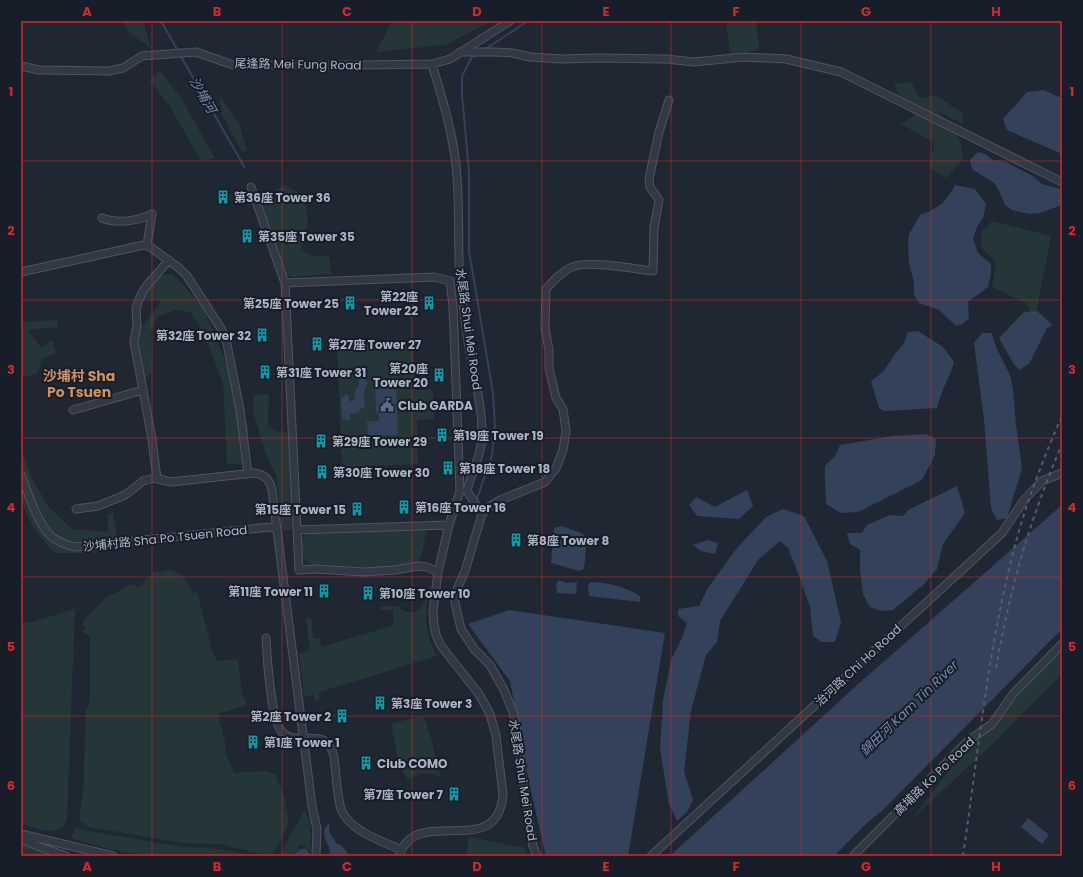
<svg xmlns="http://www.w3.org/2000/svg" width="1083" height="877" font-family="Poppins,'Noto Sans TC',sans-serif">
	<rect width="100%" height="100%" fill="#1f2733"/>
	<path fill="#243637" d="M122,21h21l8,27 -23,-16z
		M392,21h100l-47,24 -69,7z
		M726,21h30l3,29 -29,4z
		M160,71l21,27 34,60 -14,3 -32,-56 -20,-25z
		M911,82l9,16 16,-3 27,19v10l-25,-13 23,31 2,18 -17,18 -17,-11 6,-24 -34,-19 13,-8 -15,-20 -5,-12z
		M219,95l20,28 8,29 -6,-1 -19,-36z
		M285,185l20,12 3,24 -7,28 11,7h17l2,18 -39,3 -4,-2 -4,-4 -24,-73z
		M992,221l59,15 -16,83 -9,-16 -34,-16 4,-25 -15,-15v-15z
		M173,274l30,34 23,54 23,67 -8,35h-14l-4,-80 -19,-51 -14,-21 -14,-2 -19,7 -7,16 2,40 -13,9 -6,-43 29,-39 -27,-1 13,-23z
		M57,320l1,7 -30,3 13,18 11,-8 4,13 -13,5 -6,16 -16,3v-55z
		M413,340l3,50h17l1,29 -17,1 1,44 -76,3 -5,-124z
		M269,394l-1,31 7,6 10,1 4,4 3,94h-9l-7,-55 -10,-21 -13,-42 1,-17z
		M21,448l11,31 17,28 23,22 36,3v-17l5,-3 4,22 -19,19h-45l-20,-26 -12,-26z
		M427,530c-2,7 -4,24 -8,30 -8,11 -94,7 -109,4 -10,-5 -14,-25 -3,-30z
		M171,569l12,7 10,17 4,-2 15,59 5,11 21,-2 4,35 5,8 -3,4 -26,8 8,32 -1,6 9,21 29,-2 12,3c6,15 14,31 13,48 -1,8 -10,23 -14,31l-8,2 -47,-11 -35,-1 -95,-16 -10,-7 4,-26 3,-85 3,-5 1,-9v-59l-7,-4 3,-6 -4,-1 2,-5 24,-24 15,-7 3,-3 7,-2 5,4 16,-17 5,1z
		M428,592c-3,30 -4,37 9,64l-117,36 -1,8 -4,2 -1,-8 -10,3 -5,-43 11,-4 -4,-33 6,2 1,20 7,-1 1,9 73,-22 -1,-15h-12v-4h17c8,10 23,9 25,-5h2v-8z
		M75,609l-8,210c-7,21 -30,9 -46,5v-203l7,2z
		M1062,650v24l-67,68 -84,78 56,-73 28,-20 21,-30z
		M423,715l7,20 11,43c-11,-7 -22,-6 -33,2l-9,-15 -8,-41z
		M305,809l5,14 1,28 -11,-7 -5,12h-18l3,-2z
		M76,827l6,3 101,17c23,0 46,2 68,9h-106l-40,-8 -34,-10z
		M469,837l56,11 3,8h-62z
		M21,844l33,12h-33z"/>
	<path fill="#33425a" d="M1044,90l15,7 3,-1v58l-55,-24 -4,-11 24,-27z
		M978,152l7,2 8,6 11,1 27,14 11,9 19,5 1,2v14l-22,8 -11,1 -17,-4 -7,-5 -6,-14 -5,-8 -22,-14 -2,-9z
		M955,185l20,4 11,15 -3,14 -5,7 -5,13 5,15 13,11v8l-3,15 -20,15 1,17 -7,5 -6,2 -17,-16 -20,-7 -5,-8v-12l-5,-21 -1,-17 1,-11 11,-19c18,-7 26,-12 35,-30z
		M1037,311l16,14 -6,3 -18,36 -10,6 -6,-7 -14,-25 25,-26z
		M918,331l25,16 11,15c-5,17 -13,29 -17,46l-53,3 -5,-3 -8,-27 12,-9 12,-18 8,-9 5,-13z
		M982,333h10l4,14 14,28 3,14 3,36 6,43 -15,50 -10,2 -6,-12 -7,-89 -10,-76z
		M363,378l5,4 -4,10 1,16 -5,1 -1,4 -9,1v5l-3,2 -2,-2h-3l-1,-22h3l2,-3 3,2v5h5l1,-3 -1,-3 2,-4 -1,-2 3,-1 1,-8z
		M375,378h21l2,57 -30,1 -1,-15h12v-8h-3z
		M926,434l10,5 -1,16 -13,25 -64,32 -17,1 -15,-9c0,-13 -2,-25 -1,-38l10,-10 5,-11 52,-9z
		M957,486l8,27 -22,31 -6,25 -14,16 -30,25 -12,1 -11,-4 -7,-13 -3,-24v-20l-10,-6 -3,-11h15l5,-8 23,-10 13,1 5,-6z
		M747,490l6,16 -14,13 -42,-3 -8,-11 7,-8 19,10z
		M1062,505v124l-180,182 -14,11 -34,34h-164l186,-170z
		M783,509l21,7 23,45 14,61 -6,20h-13l-9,-6 -3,-29 -12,-34 -10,-25 -8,-7 -22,19 -38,61 -3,21 -11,13 -15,56 -7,60 9,29 -6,12 -10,9 -8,-17 -9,-55 3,-49 8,-40 11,-22 5,-15 -9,-7v-7l21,-3 9,-18 28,-39 30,-32z
		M562,526l19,7 6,5 -3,31 -5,2 -28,-8 3,-35z
		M707,540l11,3 -3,11 -14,-3 -8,-6z
		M559,580l7,3 11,-1 -1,12 -19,-1 -1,-9z
		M591,582c18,1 33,4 49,14v6l-51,-6 -1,-11z
		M509,610l156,23 -37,223h-82l-16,-69 -20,-106 -42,-57z
		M1028,818l21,17 -7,9 -21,-17z
		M329,823l1,11 7,10 4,1 9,11h-20c1,-14 -13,-21 -1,-33z"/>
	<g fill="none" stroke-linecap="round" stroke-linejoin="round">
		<path stroke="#33425a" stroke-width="2" d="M161,21l17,30
			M484,50l44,-29
			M180,55l65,113
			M477,55l-5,2 -10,19v19l7,77v79l24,142 2,33 -3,29 -15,44"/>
		<path stroke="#33425a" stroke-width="13" d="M302,856l1,-1"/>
		<g stroke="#4d5460" stroke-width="9">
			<path id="minor" d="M460,52h35l18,1 17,4 32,2 36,-1 68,1 28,3 50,-5 42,2 55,13 221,110
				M432,64c9,31 19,62 23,94 5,34 3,69 4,103 1,22 4,44 7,66 4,37 17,74 16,111 -1,19 -11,35 -15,53l15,23
				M21,66l18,4 70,1 14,-3 19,-12 54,-4 37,13h129l70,-1 18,-5 60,-38
				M251,187l34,96 14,287 17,-1 47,3 31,-2 25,-4 8,1 11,5
				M102,218c15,6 36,3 50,-4
				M147,245l5,-31
				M21,272l123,-27 6,2 29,21 8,8 35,54 5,14 13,66 8,64
				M285,283l149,-6 16,4 3,25 7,185 -11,34 -11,47 -5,40 1,12 2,11 5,11 38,48 11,20 6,22 7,58c-5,69 -87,8 -104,62
				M73,410l70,-20
				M21,475c7,18 17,50 31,62 7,5 14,8 23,10l195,-20 7,3
				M157,479l-5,-40 -18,-97 3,-17 -1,-16 2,-7 6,-13 25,-29
				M76,509l22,-3 27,-11 18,-14 11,-3 17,4 83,-9c10,1 16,7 18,17l40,316 5,23 -1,27
				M297,530l152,-5
				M266,638c1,19 5,82 16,94 16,17 45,-9 52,25 2,15 3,39 7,52 8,22 41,32 60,41
				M21,834l92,22
				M21,839l19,8 26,9
				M537,856l-4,-10 -10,-62 -6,-52 -4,-20 -9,-22 -14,-25 -16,-16 -13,-20 -6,-26v-9l10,-23 17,-57 6,-7 10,-6 47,-19 11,-14 7,-18 3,-19 -3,-22 -7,-11 -7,-30v-18l-4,-22 1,-39c7,-8 15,-17 26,-22 15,-7 63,2 81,4l1,-43 5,-28 -9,-13 -1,-8 10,-47 10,-32
				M651,856l351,-323 22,-33 18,-19 20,-8
				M853,856l115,-115 24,-17 21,-30 49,-50"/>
		</g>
		<use href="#minor" stroke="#333944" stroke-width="7"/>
		<path stroke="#555d6b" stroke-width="2" stroke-dasharray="4 4" stroke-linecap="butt" d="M996,668c14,-80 34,-149 66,-224
			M963,856c15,-102 25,-207 51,-307 12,-46 29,-90 48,-133"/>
	</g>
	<path fill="none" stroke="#d62828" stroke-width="1" stroke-opacity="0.55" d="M152,21v835M282,21v835M412,21v835M542,21v835M671,21v835M801,21v835M931,21v835M21,161h1041M21,300h1041M21,438h1041M21,577h1041M21,716h1041"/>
	<defs>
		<g id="building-bare" transform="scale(1.08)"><path d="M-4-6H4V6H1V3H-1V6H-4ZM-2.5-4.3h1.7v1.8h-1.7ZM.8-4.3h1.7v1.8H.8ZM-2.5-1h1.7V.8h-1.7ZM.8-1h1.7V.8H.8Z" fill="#0f9aa8" stroke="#181e29" stroke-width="2.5" paint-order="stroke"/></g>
		<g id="civic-bare" transform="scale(1.08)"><path d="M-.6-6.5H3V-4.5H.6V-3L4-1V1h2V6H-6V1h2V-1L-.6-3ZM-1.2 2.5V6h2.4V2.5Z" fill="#5c6f8a" stroke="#181e29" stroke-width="2.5" paint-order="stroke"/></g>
	</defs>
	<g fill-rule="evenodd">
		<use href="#building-bare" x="223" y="197"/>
		<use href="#building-bare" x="247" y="236"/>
		<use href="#building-bare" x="350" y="303"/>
		<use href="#building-bare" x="429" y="303"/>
		<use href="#building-bare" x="262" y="335"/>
		<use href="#building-bare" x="317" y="344"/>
		<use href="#building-bare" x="265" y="372"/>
		<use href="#building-bare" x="439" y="375"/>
		<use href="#civic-bare" x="387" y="405"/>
		<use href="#building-bare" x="442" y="435"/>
		<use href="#building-bare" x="321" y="441"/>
		<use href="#building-bare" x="448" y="468"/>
		<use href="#building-bare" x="322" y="472"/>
		<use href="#building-bare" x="404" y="507"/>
		<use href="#building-bare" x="357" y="509"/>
		<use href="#building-bare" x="516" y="540"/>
		<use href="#building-bare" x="324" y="591"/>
		<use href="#building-bare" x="368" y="593"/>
		<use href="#building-bare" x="380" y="703"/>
		<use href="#building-bare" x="342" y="716"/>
		<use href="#building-bare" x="253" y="742"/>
		<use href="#building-bare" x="366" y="763"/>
		<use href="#building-bare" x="454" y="794"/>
	</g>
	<g text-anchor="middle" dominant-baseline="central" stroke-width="4" stroke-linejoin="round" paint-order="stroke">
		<g font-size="12" fill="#acb4c2" stroke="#181e29">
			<text transform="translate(298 64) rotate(1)">尾逢路 Mei Fung Road</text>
			<text transform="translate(469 329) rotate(82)">水尾路 Shui Mei Road</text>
			<text transform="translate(165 538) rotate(-6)">沙埔村路 Sha Po Tsuen Road</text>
			<text transform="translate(858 665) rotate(-43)">治河路 Chi Ho Road</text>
			<text transform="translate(934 776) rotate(-44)">高埔路 Ko Po Road</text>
			<text transform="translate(523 780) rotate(81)">水尾路 Shui Mei Road</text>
		</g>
		<g font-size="12" font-weight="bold" fill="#acb4c2" stroke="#181e29" text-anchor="start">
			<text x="234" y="197">第36座 Tower 36</text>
			<text x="258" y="236">第35座 Tower 35</text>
			<text x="418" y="296" text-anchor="end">第22座<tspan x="418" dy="14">Tower 22</tspan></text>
			<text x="339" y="303" text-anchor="end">第25座 Tower 25</text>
			<text x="251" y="335" text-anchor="end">第32座 Tower 32</text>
			<text x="328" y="344">第27座 Tower 27</text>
			<text x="428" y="368" text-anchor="end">第20座<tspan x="428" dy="14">Tower 20</tspan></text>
			<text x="276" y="372">第31座 Tower 31</text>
			<text x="398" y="405">Club GARDA</text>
			<text x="453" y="435">第19座 Tower 19</text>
			<text x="332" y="441">第29座 Tower 29</text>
			<text x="459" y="468">第18座 Tower 18</text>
			<text x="333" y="472">第30座 Tower 30</text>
			<text x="415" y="507">第16座 Tower 16</text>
			<text x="346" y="509" text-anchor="end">第15座 Tower 15</text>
			<text x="527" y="540">第8座 Tower 8</text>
			<text x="313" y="591" text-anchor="end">第11座 Tower 11</text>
			<text x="379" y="593">第10座 Tower 10</text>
			<text x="391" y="703">第3座 Tower 3</text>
			<text x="331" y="716" text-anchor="end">第2座 Tower 2</text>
			<text x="264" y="742">第1座 Tower 1</text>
			<text x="377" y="763">Club COMO</text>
			<text x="443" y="794" text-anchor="end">第7座 Tower 7</text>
		</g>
		<g font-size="13" font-style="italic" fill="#758aa9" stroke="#181e29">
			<text transform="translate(203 95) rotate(60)">沙埔河</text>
			<text transform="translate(909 708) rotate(-44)">錦田河 Kam Tin River</text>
		</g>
		<g font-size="14" font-weight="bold" fill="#cc915d" stroke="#181e29">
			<text x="79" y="376">沙埔村 Sha<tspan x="79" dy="16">Po Tsuen</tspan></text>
		</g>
	</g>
	<rect width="1083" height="877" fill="none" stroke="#181e29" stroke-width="44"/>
	<rect x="22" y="22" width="1039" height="833" fill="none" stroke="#d62828" stroke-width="1.5"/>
	<g font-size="13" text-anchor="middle" font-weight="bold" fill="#d62828">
		<text x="87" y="16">A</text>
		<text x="217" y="16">B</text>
		<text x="347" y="16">C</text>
		<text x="477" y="16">D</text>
		<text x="606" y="16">E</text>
		<text x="736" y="16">F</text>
		<text x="866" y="16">G</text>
		<text x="996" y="16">H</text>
		<text x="11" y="96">1</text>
		<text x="1072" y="96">1</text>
		<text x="11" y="235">2</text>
		<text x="1072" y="235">2</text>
		<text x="11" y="374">3</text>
		<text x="1072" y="374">3</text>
		<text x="11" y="512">4</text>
		<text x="1072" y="512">4</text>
		<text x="11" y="651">5</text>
		<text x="1072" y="651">5</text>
		<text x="11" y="790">6</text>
		<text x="1072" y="790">6</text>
		<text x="87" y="871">A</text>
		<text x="217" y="871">B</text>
		<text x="347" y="871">C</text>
		<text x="477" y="871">D</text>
		<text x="606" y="871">E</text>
		<text x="736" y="871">F</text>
		<text x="866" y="871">G</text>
		<text x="996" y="871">H</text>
	</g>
</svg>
